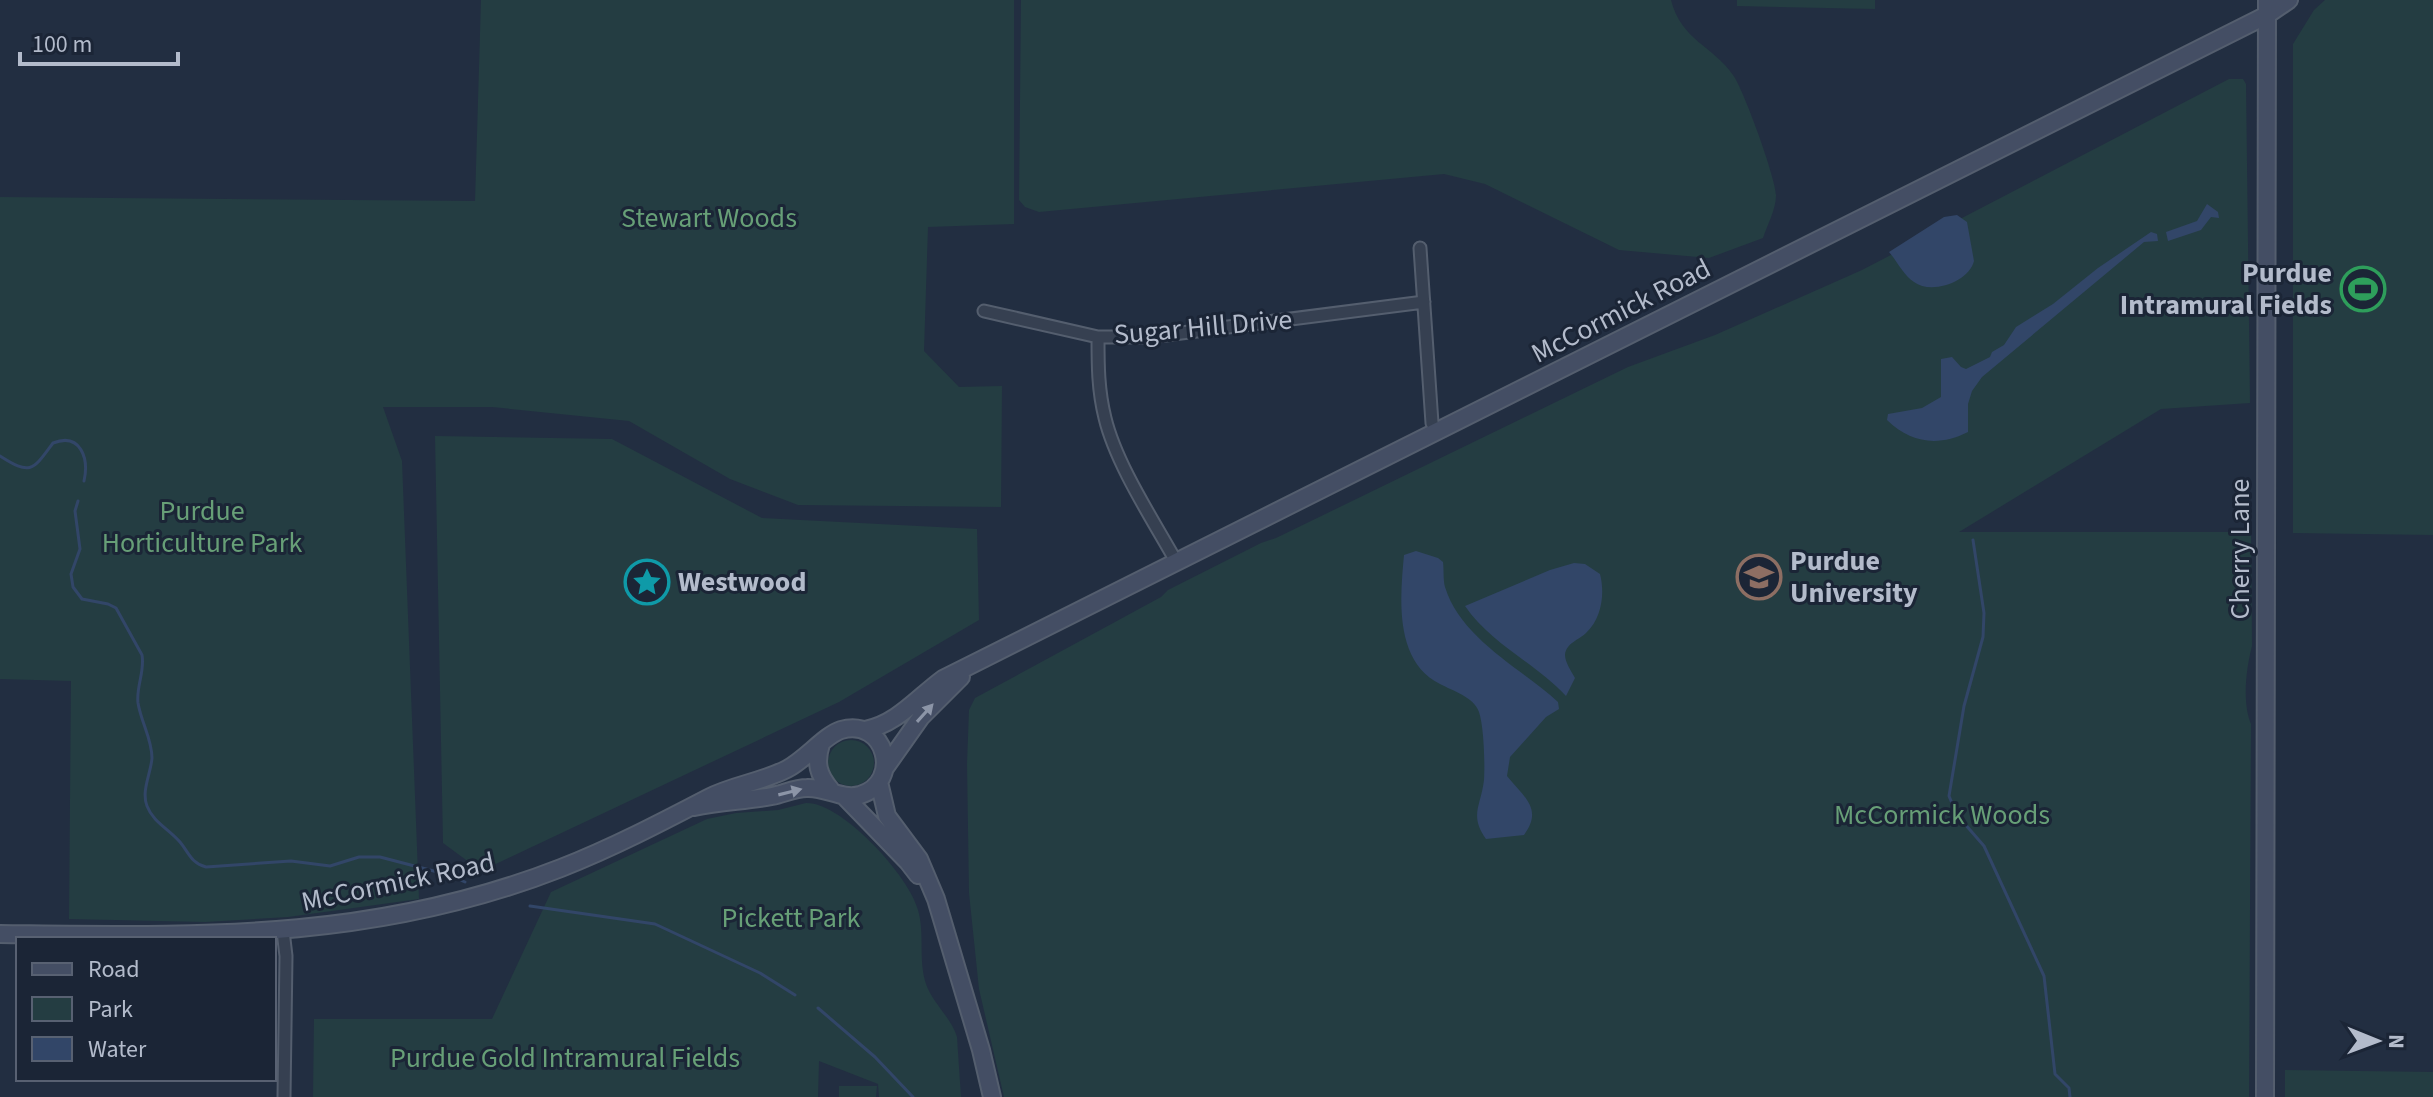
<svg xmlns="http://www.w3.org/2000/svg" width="2433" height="1097" font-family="'Source Sans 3',sans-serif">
	<rect width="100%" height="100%" fill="#222e41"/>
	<path fill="#243d42" d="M481,0h533v224l-86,3 -4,124 35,36 43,-1 -1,121 -203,-2 -68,-26 -101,-58 -137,-14h-109l19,54 17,438 -131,18 -83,5 -136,-3 2,-238 -71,-2v-482l475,4z
		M1021,0h650c10,40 42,46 62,75 10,13 44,106 43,121 0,13 -9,30 -13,42l-54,20 -90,-8 -134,-66 -41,-10 -405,38 -14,-5 -6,-7z
		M1737,0h138v9l-138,-3z
		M2325,0h108v535l-140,-2v-489l21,-34z
		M2229,79h14l3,5 4,319 -89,6 -202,123h292l1,114c-6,23 -10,56 -1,78l-2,373h-1245l-25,-108 -10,-96 -2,-129 2,-54 6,-12 186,-101 7,-7 93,-47 15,-5 352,-171 87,-32 147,-65z
		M435,436l177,3 150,79 215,11 2,91 -140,82 -358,169 -38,-28z
		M828 763a23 23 0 1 1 46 0a23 23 0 1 1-46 0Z
		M806,803c36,-1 104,74 112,107 7,24 0,49 8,74 7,20 25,33 31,53l4,60h-82l-1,-13 -59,-23 -1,36h-505l1,-78h178l59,-127 156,-73 29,-6 42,-3z
		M2285,1070l148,2v25h-148z
		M839,1086h38l-1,11h-37z"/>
	<path fill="#324668" d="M2207,204l11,8 1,6 -8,-1 -10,13 -33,11 -2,-9 31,-11z
		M1957,215l10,7 7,39c-5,21 -43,34 -60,21 -10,-6 -17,-21 -25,-30l55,-35z
		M2151,232l6,2 1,7 -14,1 -162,135 -10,14 -4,13v28c-30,15 -57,11 -81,-12l1,-6 34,-6 19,-11v-38l11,-2 9,10 5,2 24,-12 2,-5 12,-7 12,-18 37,-23 45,-36z
		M1416,551l22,7 5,4c1,8 0,18 2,25 16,52 76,81 113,115l1,7 -13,8 -36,40 -3,19c18,22 36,33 17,59l-38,4c-17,-24 -5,-33 -2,-59 1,-16 0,-53 -5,-68 -5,-15 -26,-21 -39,-28 -46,-23 -40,-86 -36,-129z
		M1574,563l11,1 15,10c5,19 2,44 -14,59 -7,7 -20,10 -21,22 0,7 6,16 10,23l-9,18c-31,-33 -75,-52 -101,-90l85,-36z"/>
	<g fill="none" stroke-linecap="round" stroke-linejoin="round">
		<path stroke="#324668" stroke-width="3" d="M0,456c31,20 33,14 53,-13 28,-11 36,16 31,38
			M78,501l-3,10 5,38 -9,25 2,13 9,12 26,5 8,4 26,47c3,17 -6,31 -4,48 3,19 14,36 14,55 -1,15 -11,33 -5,48 6,16 22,23 33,36 9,11 11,21 26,25l85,-6 39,5 29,-9h21l69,18 16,7
			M1973,540l11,73 -1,24 -19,69 -15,90 8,19 27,31 60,130 11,98 14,14 1,9
			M530,906l125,18 105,49 35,22
			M818,1008l57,49 38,40"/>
		<g stroke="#545e6e" stroke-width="15">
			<path id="street" d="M1420,248l12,175 5,9
				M984,311l114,26h52l274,-35
				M1098,337c0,28 0,53 7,81 11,46 48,102 72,145
				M283,931l3,25 -2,141"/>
		</g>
		<g stroke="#545e6e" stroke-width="20">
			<path id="secondary" d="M865,730c32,-6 52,-32 78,-51l1324,-664 22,-15
				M821,744c-6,19 -3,31 10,46
				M885,768l36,-51 40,-40
				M879,782l8,34 32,43 17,40 45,151 11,47
				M844,796l64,66 10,13
				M0,934c198,2 372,8 561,-66 51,-20 99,-45 147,-70 25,-13 54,-16 79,-29 18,-9 38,-34 54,-39 45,-13 62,52 19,65 -18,5 -34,-8 -53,-7 -12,0 -24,6 -35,8 -26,5 -52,5 -78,11
				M2265,1097l2,-1097"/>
		</g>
		<use href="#street" stroke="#364051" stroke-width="11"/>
		<use href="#secondary" stroke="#444e64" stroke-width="16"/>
	</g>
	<defs><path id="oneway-solid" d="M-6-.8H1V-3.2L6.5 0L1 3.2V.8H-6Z" transform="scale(2)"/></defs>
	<g fill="#8c95a7">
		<use href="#oneway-solid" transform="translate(925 713) rotate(-48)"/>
		<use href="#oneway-solid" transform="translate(790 792) rotate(-14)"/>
	</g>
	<defs>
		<g id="stadium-ring" transform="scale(2.3)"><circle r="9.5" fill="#1b2536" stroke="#2e9e5b" stroke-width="1.5"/><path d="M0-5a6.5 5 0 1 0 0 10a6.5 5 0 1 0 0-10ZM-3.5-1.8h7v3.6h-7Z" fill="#2e9e5b"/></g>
		<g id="university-ring" transform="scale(2.3)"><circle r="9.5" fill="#1b2536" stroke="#8d6e63" stroke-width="1.5"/><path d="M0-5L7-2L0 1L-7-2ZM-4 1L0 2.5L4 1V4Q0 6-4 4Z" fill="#8d6e63"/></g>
		<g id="sight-ring" transform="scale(2.3)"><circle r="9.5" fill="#1b2536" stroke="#0f9aa8" stroke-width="1.5"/><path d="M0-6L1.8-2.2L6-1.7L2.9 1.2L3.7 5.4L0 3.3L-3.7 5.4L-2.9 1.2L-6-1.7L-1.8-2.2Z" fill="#0f9aa8"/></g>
	</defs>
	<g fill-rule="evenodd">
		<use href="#stadium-ring" x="2363" y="289"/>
		<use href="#university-ring" x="1759" y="577"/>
		<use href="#sight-ring" x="647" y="582"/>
	</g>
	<g text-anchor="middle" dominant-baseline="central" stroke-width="6" stroke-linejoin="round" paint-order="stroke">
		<g font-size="28" fill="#679f77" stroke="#1b2536">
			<text x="709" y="218">Stewart Woods</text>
			<text x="202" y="511">Purdue<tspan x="202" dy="32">Horticulture Park</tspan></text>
			<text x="1942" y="815">McCormick Woods</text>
			<text x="791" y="918">Pickett Park</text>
			<text x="565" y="1058">Purdue Gold Intramural Fields</text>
		</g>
		<g font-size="28" font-weight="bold" fill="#b3bbcb" stroke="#1b2536" text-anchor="start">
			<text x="2332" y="273" text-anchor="end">Purdue<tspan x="2332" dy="32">Intramural Fields</tspan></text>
			<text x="1790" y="561">Purdue<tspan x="1790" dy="32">University</tspan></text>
			<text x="678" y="582">Westwood</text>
		</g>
		<g font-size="28" fill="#b3bbcb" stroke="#1b2536">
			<text transform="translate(1621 311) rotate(-27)">McCormick Road</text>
			<text transform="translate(1203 327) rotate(-5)">Sugar Hill Drive</text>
			<text transform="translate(2240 549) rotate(-90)">Cherry Lane</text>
			<text transform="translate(398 882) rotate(-12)">McCormick Road</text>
		</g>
	</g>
	<rect x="16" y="937" width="260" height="144" fill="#1b2536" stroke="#586172" stroke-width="2"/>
	<rect x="32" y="963" width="40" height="12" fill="#444e64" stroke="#586172" stroke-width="2"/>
	<text x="88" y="977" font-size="24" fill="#b3bbcb">Road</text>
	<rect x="32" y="997" width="40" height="24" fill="#243d42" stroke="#586172" stroke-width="2"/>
	<text x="88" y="1017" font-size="24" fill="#b3bbcb">Park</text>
	<rect x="32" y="1037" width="40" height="24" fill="#324668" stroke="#586172" stroke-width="2"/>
	<text x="88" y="1057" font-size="24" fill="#b3bbcb">Water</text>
	<g transform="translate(2377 1041) rotate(91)" stroke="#1b2536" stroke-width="6" paint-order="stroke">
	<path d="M0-6L14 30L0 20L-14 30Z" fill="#b3bbcb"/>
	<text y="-12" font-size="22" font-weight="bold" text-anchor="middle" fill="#b3bbcb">N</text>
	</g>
	<path d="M20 52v12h158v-12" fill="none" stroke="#b3bbcb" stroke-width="4"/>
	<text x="32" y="52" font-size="24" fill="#b3bbcb" stroke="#1b2536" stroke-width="6" paint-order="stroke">100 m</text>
</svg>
